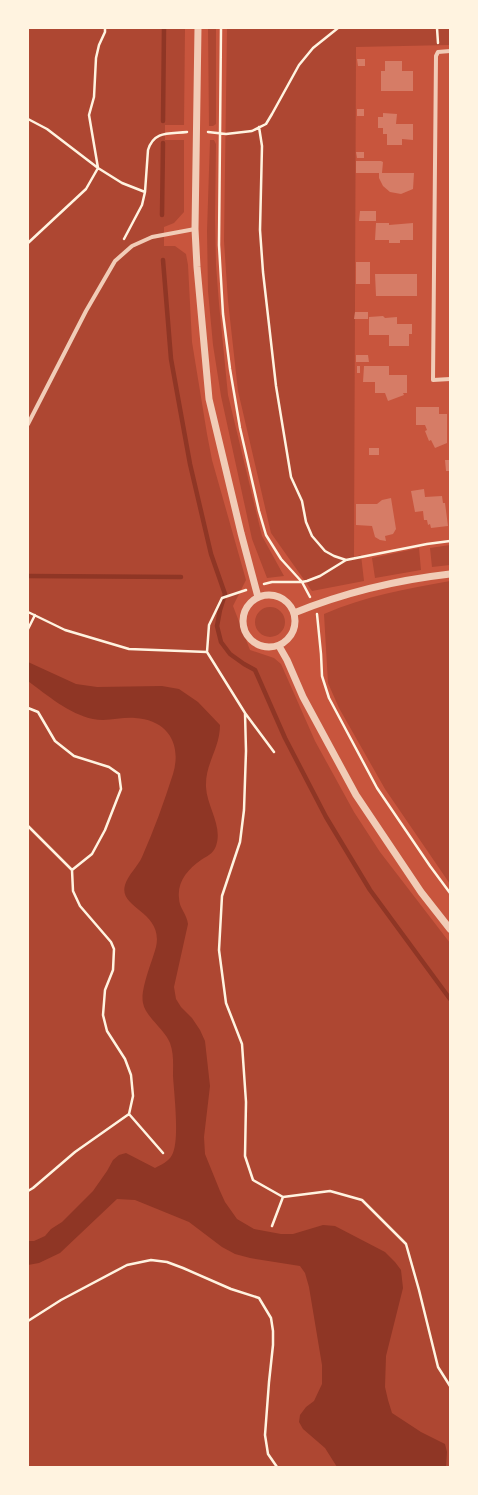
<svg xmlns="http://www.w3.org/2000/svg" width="478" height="1495" font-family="'Work Sans',sans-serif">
	<rect width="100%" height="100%" fill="#c8553d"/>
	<path fill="#ae4732" d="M28,28h157l-1,97h-19v15h19v72l-10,11 -10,4v19h11l11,8 2,11 4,77 15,92 5,26 34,120 -13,26 17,44 24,8 7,6 34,77 39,71 26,40 70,91v524h-422z
		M208,28h8v96l-3,2h-4z
		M227,28h223v17l-94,2 -2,510 7,-2 3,26 -52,10 -41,-58 -33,-142 -10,-90 -4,-60z
		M210,140h4l2,4 -1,75 1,46 3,39 9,91 34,141 22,40 -17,2 -15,-39 -31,-143 -8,-51 -5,-54 -1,-60z
		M450,545v20l-18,2 -2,-19z
		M419,548l2,22 -46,8 -3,-20z
		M450,581v303l-65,-95 -46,-81 -11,-25 -4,-69c41,-18 82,-25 126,-33z
		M255 622a15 15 0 1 1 30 0a15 15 0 1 1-30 0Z"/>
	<path fill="#8f3625" d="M28,662l48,22 21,3 65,-1 17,3 19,13 22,23c0,24 -15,38 -14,62 1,20 17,39 10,59 -3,8 -9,10 -15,14 -13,9 -24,22 -22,38 0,10 8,16 9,26l-14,63 2,12 5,8 11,11 8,12 5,11 5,45 -6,51 1,17 15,37 5,11 12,17 17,10 27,5h12l30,-9 12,1 50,26 10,10 6,8 2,18 -17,68 -1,31 3,13 4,13 29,19 24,12 2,8 -1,15h-109l-12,-19 -22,-19 -4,-7 1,-7 6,-8 8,-6 8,-17v-19l-13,-78 -4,-14 -5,-7 -50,-8 -15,-4 -13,-7 -33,-25 -54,-22 -18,-1 -57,54 -21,10 -11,2v-24h6l11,-5 6,-7 11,-7 31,-31 14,-20 6,-11 6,-5 7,-2 29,15c6,-3 14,-7 17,-13 8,-14 2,-62 1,-79 0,-11 1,-22 -3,-33 -5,-13 -25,-27 -27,-40 -3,-13 9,-41 13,-56 8,-36 -38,-38 -31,-62 3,-10 13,-19 17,-28 12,-27 22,-55 31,-83 9,-30 -5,-54 -38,-56 -14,-1 -28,4 -42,1 -24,-5 -46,-24 -65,-38z"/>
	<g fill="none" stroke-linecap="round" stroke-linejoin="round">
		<path stroke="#8f3625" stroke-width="4.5" d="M163,121l1,-93
			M162,215l1,-72
			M163,260l8,99 19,105 21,90 14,40 -5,16 -3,16 4,16 9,12 14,10 11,6 30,68 41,79 44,73 80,109
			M28,576l153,1"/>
	</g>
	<path fill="#d67c66" d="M357,59h8v7h-7z
		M385,61h17v10h11v20h-32v-20h4z
		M357,109h7v7h-7z
		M383,113l14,1 -1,10h17v16l-11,-1v6h-15v-11h-4v-6h-5v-11h5z
		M356,152h8v6h-7z
		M356,161h25l2,1 -1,11h32l-1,16 -12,5 -11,-2 -7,-6 -4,-8v-5h-23z
		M360,211h16v10h-17z
		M376,223h13v2l24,-2v17h-13v3h-11v-3h-14z
		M356,262h14v22h-14z
		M375,274h42v22h-41z
		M355,312h13v7h-14z
		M383,316l2,2 12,-1v7h15v10h-3v12h-20v-11h-20v-18z
		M356,355h12l1,7h-13z
		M357,366h3v7h-3z
		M364,366h25v9h18v18h-4l1,2 -16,6 -3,-8h-10v-11h-12z
		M416,407h23v7h8v29l-12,5 -4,-8 -2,1 -4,-10 2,-1 -2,-5h-9z
		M369,448h10v7h-10z
		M445,460h5v11h-4z
		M424,489l1,8 17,-1 1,7h2l3,23 -17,2 -1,-4 -2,1 -1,-5h-3l-1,-9 -8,1 -4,-21z
		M391,498l5,31 -3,5 -8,2 1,5 -6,-1 -5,-3 -3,-11 -16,-1v-21h21l5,-4z"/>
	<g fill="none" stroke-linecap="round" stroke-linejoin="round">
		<path stroke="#fff3e0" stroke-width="2.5" d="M221,28l-2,217 4,69 7,55 10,59 19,83 7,24 15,24 21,23 8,15
			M437,28l1,15
			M28,119l19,10 51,39 24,15 23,9
			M259,127l3,19 -2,84 3,42 13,114 15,91 11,24 4,21 6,14 13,15 9,5 12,4
			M208,132l18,2 26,-3 14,-7 6,-10 27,-49 14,-17 25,-20
			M124,239l18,-34 3,-13 3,-42c6,-20 22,-16 39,-18
			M28,243l58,-54 12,-21 -9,-53 5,-18 2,-39 3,-13 6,-13v-4
			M264,584l8,-2h30l5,-1 13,-5 26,-16 81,-16 23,-3
			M28,612l37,18 64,19 78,3 38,61 1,38 -2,59 -4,32 -18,54 -3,54 7,53 16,41 4,58 -1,54 8,24 30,17 -11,29
			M317,614l4,40 1,22 7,22 48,90 53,78 20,27
			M28,629l7,-14
			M207,652l2,-27 13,-27 24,-8
			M28,708l10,4 17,29 19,15 35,11 10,7 2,15 -16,41 -13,24 -20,16
			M245,713l29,39
			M28,826l44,44 1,21 7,15 31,36 3,7 -1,21 -8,20 -2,25 4,16 18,28 6,16 2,21 -4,18 -54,38 -42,36 -5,3
			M129,1114l34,39
			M283,1197l47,-6 32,9 44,44 13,46 19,77 12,19
			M28,1321l33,-21 66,-35 24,-5 16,2 16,6 48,21 28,9 12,20 2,13v14l-4,37 -4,53 3,19 9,13"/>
		<path stroke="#f1ccb7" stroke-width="4" d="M450,51l-12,1 -2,4 -3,324 17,-1
			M28,424l58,-113 29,-50 17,-15 20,-9 43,-8"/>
		<path stroke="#f1ccb7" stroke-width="7" d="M198,28l-3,201 2,38 12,132 32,134 17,64
			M243 621a26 26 0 1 1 52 0a26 26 0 1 1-52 0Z
			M294,613c49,-20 103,-33 156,-39
			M279,646l8,14 16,37 53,98 65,97 29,37"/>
	</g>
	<rect width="478" height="1495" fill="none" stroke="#fff3e0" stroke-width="58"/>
</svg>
